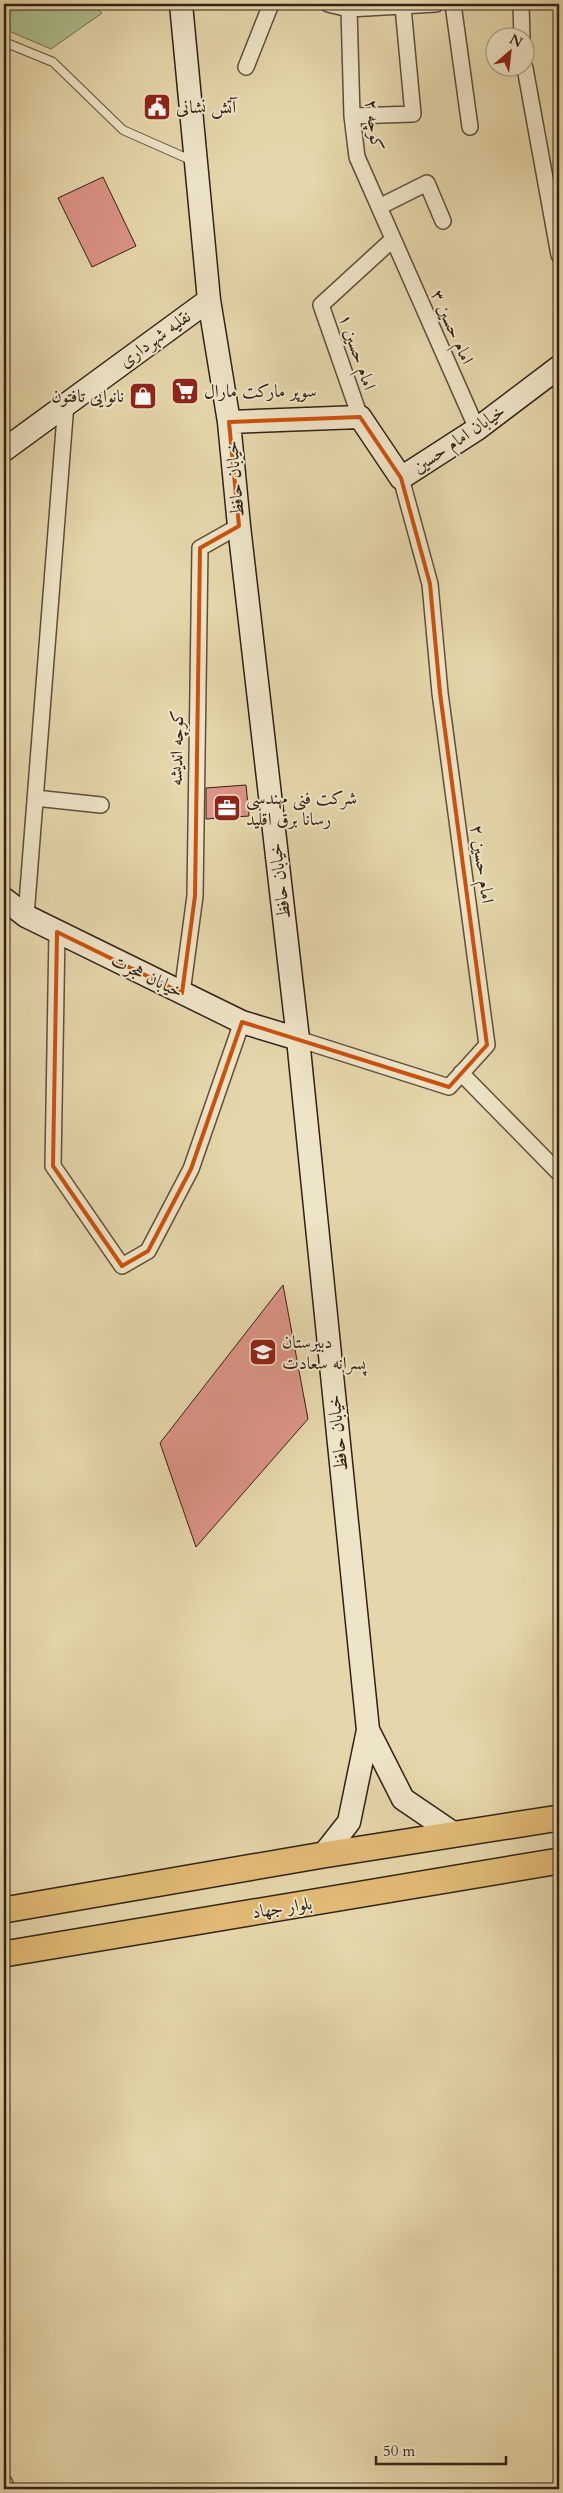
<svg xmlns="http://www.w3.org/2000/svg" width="563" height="2493" font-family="Cardo,Amiri,serif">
	<rect width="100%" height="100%" fill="#e5d7ab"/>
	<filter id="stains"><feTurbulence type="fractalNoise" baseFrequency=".004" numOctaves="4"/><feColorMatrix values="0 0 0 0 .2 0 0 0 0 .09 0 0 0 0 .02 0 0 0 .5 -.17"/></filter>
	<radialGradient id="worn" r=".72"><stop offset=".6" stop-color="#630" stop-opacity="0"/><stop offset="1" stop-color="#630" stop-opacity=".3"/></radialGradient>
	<path fill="#aebf8e" stroke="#707052" d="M4,4h89l9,9 -51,36 -47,-20z"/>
	<path fill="#dc9386" stroke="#322115" d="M103,177l33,69 -44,21 -34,-69z
		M246,785l3,31 -43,3v-31z
		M283,1285l25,134 -112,128 -36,-104z"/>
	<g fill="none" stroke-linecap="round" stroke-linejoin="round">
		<g stroke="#5f4e3a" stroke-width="10">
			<path id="lane" d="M4,42l49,20 70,68 70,31"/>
		</g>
		<g stroke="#5f4e3a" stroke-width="18">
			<path id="street" d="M328,4l21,5 87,-5
				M453,4l17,123
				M521,4l1,34
				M349,9l3,107 5,41 120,272
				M246,67l25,-63
				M525,68l34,187
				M352,116l61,-2 -10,-107
				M379,207l48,-24 16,38
				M360,417l-39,-112 71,-65
				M35,798l66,7
				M26,916l40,-513
				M57,932l-4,234 69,100 26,-15 43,-82 51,-147
				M182,993l13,-97 5,-348 39,-22
				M298,1039l151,48 38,-42 -47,-352 -10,-109 -29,-106
				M461,1073l98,100
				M4,2482l3,7"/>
		</g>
		<g stroke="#322115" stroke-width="25">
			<path id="secondary" d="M181,4l28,296 20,122 10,104 59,513 70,691 -19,92 -26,33
				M229,422l131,-5 41,61 76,-49 82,-62
				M4,450l205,-150
				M4,899l22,17 216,106 56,17
				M368,1730l35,69 53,36"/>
		</g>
		<g stroke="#322115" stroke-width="28">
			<path id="primary" d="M4,1910l319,-55 236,-37
				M4,1954l555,-93"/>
		</g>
		<use href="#lane" stroke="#eee5c8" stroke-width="8"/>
		<use href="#street" stroke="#eee5c8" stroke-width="15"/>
		<use href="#secondary" stroke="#eee5c8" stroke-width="22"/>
		<use href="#primary" stroke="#e2bc76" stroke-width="25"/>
	</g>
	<path fill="none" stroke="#cd510d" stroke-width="4" stroke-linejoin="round" d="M360,417l41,61 29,106 10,109 47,352 -38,42 -207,-65 -51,147 -43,82 -26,15 -69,-100 4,-234 125,61 13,-97 5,-348 39,-22 -10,-104z"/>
	<defs>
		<g id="civic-square" transform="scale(1.4375)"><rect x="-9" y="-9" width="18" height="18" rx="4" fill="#8f2418" stroke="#eee5c8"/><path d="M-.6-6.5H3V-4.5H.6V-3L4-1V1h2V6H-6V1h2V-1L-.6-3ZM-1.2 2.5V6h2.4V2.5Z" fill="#fff"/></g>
		<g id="supermarket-square" transform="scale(1.4375)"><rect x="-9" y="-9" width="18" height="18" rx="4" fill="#8f2418" stroke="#eee5c8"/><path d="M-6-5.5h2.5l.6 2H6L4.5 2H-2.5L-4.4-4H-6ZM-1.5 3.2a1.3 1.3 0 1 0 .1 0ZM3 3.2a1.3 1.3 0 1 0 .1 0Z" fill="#fff"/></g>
		<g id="shop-square" transform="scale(1.4375)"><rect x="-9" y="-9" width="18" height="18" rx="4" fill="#8f2418" stroke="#eee5c8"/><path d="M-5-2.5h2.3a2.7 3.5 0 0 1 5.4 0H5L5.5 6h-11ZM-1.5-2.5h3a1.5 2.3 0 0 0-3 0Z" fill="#fff"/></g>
		<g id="office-square" transform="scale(1.4375)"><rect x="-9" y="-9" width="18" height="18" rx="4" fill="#8f2418" stroke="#eee5c8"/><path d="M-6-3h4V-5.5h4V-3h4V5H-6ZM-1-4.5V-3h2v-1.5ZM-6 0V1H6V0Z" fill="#fff"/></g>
		<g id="school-square" transform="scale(1.4375)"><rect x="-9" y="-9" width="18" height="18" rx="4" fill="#8f2418" stroke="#eee5c8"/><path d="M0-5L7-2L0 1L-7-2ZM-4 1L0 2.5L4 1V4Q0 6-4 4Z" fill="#fff"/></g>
	</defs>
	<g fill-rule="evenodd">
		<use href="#civic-square" x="157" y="107"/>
		<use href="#supermarket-square" x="185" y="391"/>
		<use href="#shop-square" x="143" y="396"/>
		<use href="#office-square" x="227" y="808"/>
		<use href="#school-square" x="263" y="1352"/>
	</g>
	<g text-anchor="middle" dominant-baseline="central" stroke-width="4" stroke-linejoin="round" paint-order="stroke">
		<g font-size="18" fill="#322115" stroke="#eee5c8" text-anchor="start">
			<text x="176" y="107">آتش نشانی</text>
			<text x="204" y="391">سوپر مارکت مارال</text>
			<text x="124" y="396" text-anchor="end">نانوایی تافتون</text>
			<text x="246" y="798">شرکت فنی مهندسی<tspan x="246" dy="21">رسانا برق اقلید</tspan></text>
			<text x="282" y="1342">دبیرستان<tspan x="282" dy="21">پسرانه سعادت</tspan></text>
		</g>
		<g font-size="18" fill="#322115" stroke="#eee5c8">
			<text transform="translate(374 125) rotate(83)">کوچه ۲</text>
			<text transform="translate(452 327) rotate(66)">امام حسین ۳</text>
			<text transform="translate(155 339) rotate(-36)">نقلیه شهرداری</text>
			<text transform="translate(357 352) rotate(71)">امام حسین ۱</text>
			<text transform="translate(459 439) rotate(-34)">خیابان امام حسین</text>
			<text transform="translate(235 479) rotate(-95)">خیابان حافظ</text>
			<text transform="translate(177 748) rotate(-89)">کوچه اندیشه</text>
			<text transform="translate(482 864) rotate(82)">امام حسین ۲</text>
			<text transform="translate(280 881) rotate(-97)">خیابان حافظ</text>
			<text transform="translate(147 976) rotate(26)">خیابان هجرت</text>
			<text transform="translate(338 1433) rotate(-96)">خیابان حافظ</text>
			<text transform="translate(282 1908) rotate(-9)">بلوار جهاد</text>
		</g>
	</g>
	<rect width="563" height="2493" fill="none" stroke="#e5d7ab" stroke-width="20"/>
	<rect x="5" y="5" width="553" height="2483" fill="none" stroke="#322115" stroke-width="2.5"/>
	<rect x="10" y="10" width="543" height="2473" fill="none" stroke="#322115"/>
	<g transform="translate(510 52) rotate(28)"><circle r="24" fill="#eee5c8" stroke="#a39780"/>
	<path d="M0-4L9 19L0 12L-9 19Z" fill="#8f2418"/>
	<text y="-8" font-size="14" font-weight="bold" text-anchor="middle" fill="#322115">N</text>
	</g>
	<path d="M376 2456v8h130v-8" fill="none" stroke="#322115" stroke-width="2.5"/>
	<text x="383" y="2456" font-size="15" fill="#322115" stroke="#eee5c8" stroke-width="4" paint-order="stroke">50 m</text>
	<rect width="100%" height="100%" filter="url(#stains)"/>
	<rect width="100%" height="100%" fill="url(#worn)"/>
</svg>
